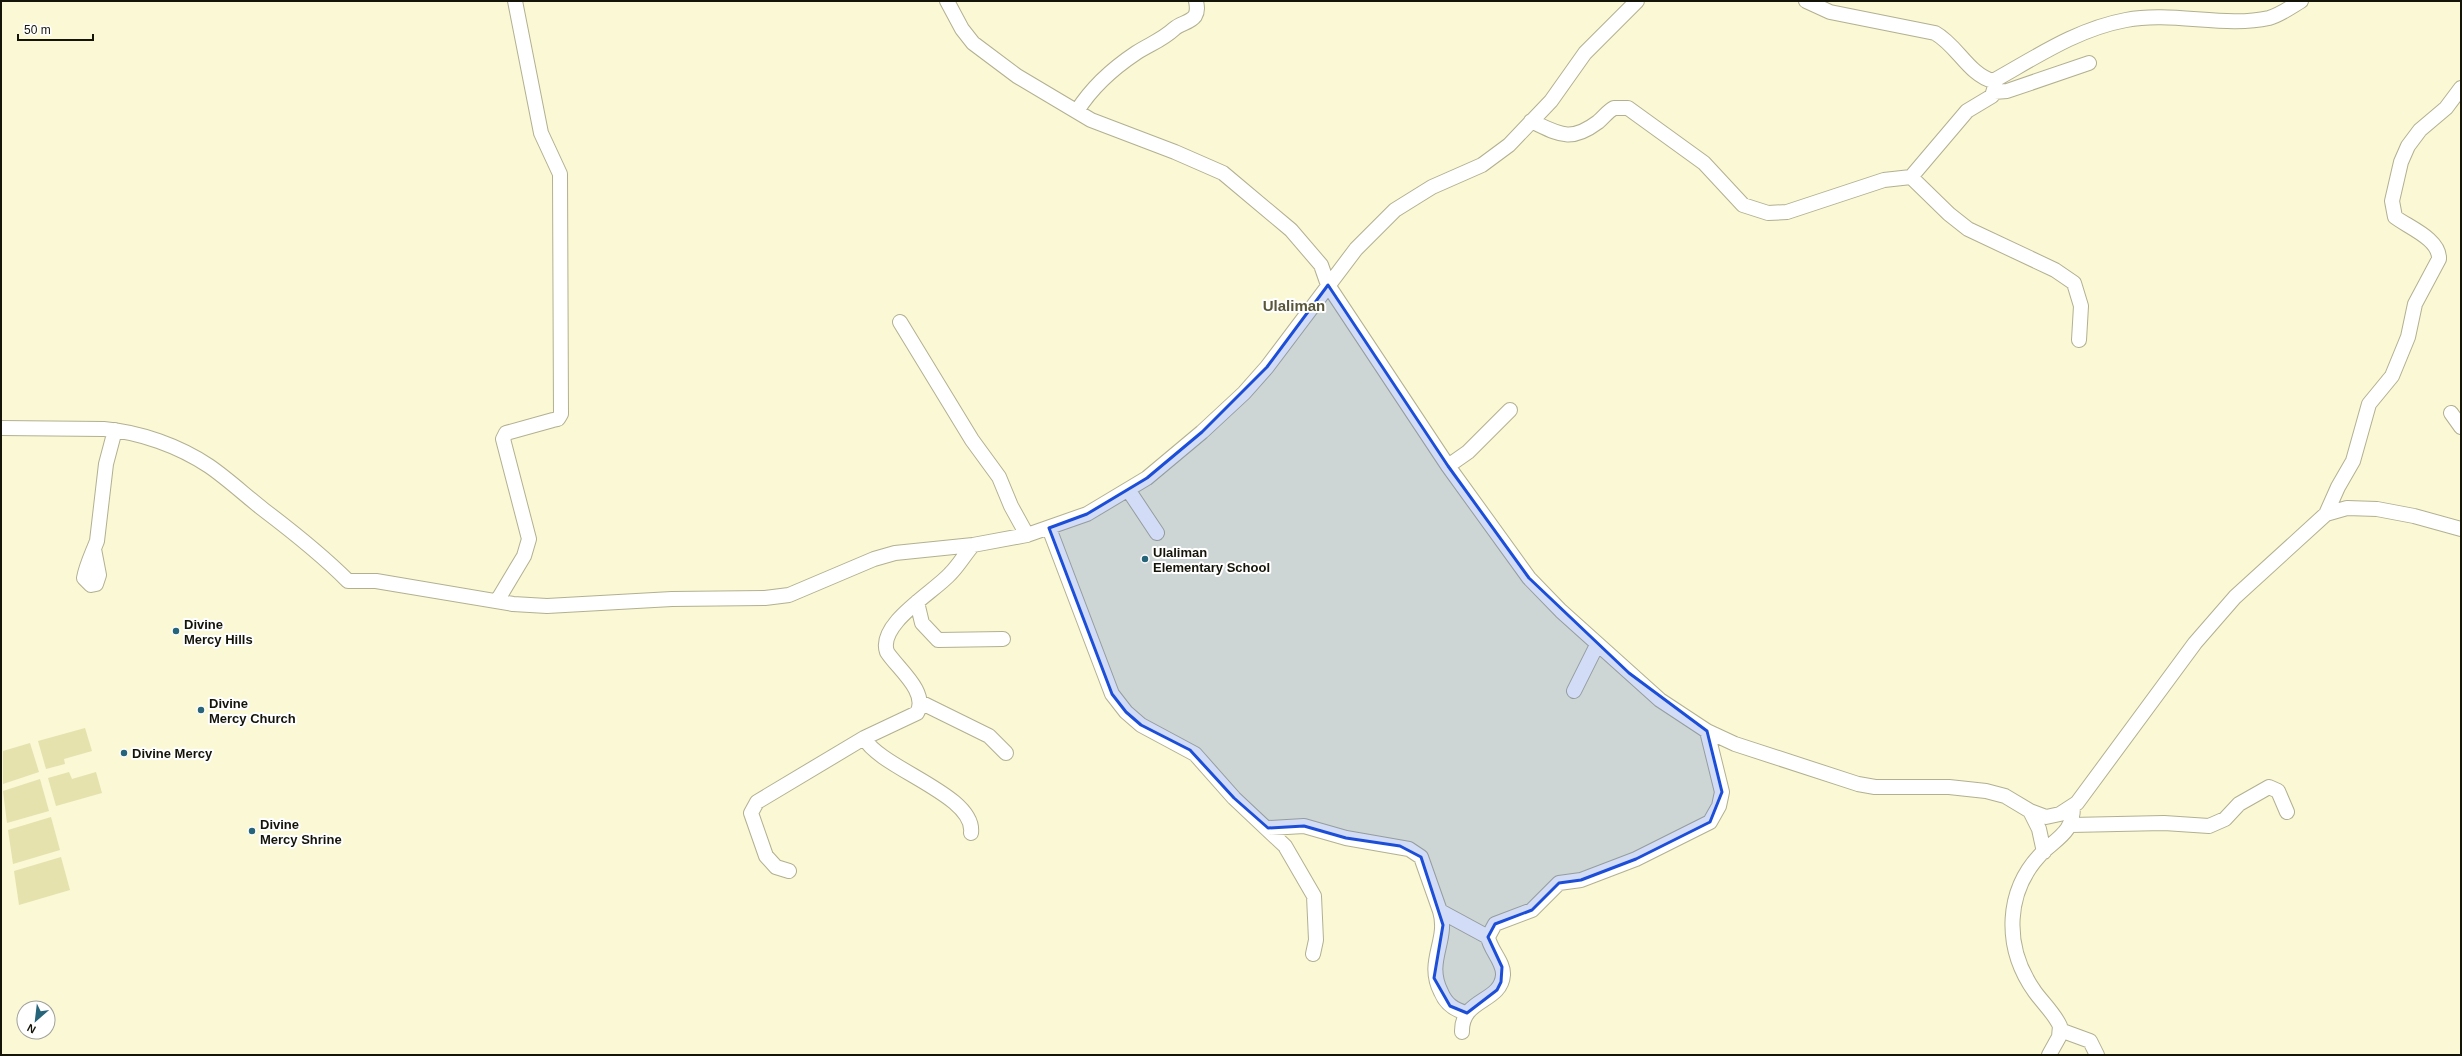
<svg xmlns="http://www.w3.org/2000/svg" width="2462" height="1056" font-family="Helvetica,sans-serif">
	<rect width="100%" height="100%" fill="#faf8d5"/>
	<path fill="#e5e2ad" d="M85,728l7,23 -28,8 1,5 -19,5 -8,-28z
		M30,743l9,29 -36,12v-33z
		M69,772l3,7 24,-7 6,21 -46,13 -8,-28z
		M40,779l9,32 -42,12 -4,-32z
		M51,817l9,33 -47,14 -5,-34z
		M61,857l9,33 -51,15 -5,-34z"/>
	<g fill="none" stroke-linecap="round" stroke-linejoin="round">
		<g stroke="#b2b090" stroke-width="16">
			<path id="minor" d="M947,1l15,28 11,14 44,33 74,44 84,32 48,21 68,57 30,35 7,20 120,181 81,112 32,33 99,89 47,31 28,13 123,40 17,3h74l37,4 19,5 25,15 16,6 14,-3 17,-11 118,-160 40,-46 91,-83 21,-6 30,1 37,7 47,13
				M1806,1l24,11 105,21c22,12 34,42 58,48 43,-24 84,-52 133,-61 46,-9 99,8 143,-2 11,-3 22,-11 32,-17
				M1994,92l13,-1 82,-28
				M1077,111c15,-24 35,-42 59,-58 14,-9 26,-13 38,-24 6,-6 16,-6 21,-13 3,-5 2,-10 1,-15
				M1531,121c28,13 39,22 67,1 6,-5 10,-11 16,-14h14l76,55 39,42 25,8 19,-1 97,-32 27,-3 56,-66 25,-15 3,-10 -2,-5
				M1911,177l38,37 19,15 87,41 19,13 7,23 -2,34
				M900,322l72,118 27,37 12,29 16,29
				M2451,413l10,14
				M1,428l103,1c36,3 75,17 105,37 19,13 37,30 55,44 29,22 58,45 84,71h28l137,23 34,2 125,-7 93,-1 24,-3 85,-36 21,-6 78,-8 54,-10 60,-21 60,-36 55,-46 42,-39 23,-26 89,-118 39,-39 37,-23 50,-22 27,-20 42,-44 34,-48 52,-52
				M1448,466l20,-14 42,-42
				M1129,491l28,42
				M2326,514l12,-27 15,-26 16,-57 23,-28 16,-39 7,-33 24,-45c1,-20 -31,-32 -44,-42l-3,-16 9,-39 7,-16 12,-16 26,-22 15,-20
				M1049,528l63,166 14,18 15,13 54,29 39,44 51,48 29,50 2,44 -3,14
				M94,549l5,26 -3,9 -5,1 -7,-7c2,-12 8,-24 13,-37l9,-77 9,-34
				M497,601l27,-45 5,-17 -26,-100 3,-6 47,-13 5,-1 3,-5 -1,-240 -19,-41 -26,-132
				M917,602l5,21 16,17 65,-1
				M1574,691l23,-46
				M920,702l69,34 17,17
				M864,738c17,31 112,57 107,95
				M2030,811l9,18 5,23
				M2071,825l93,-2 45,3 16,-7 14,-15 30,-17 9,4 9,21
				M1268,828l36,-2 42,12 63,11 12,8 19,54 48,26
				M789,871l-13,-4 -10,-11 -15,-43 6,-11 107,-64 53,-25c12,-21 -20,-45 -30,-61 -10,-28 47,-60 63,-78 9,-9 15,-20 23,-29
				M1440,911c9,30 -15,50 1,81 5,12 13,18 26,21
				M2060,1030l30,11 7,14
				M1462,1032c-1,-34 39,-29 41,-57 1,-13 -13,-25 -15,-38l7,-13 37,-14 27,-27 22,-3 55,-21 74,-37 9,-16 3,-14 -15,-61
				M2049,1055l10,-18 1,-11c-6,-13 -17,-23 -25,-34 -32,-45 -31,-103 10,-142 17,-15 28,-20 28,-44"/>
		</g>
		<use href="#minor" stroke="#fff" stroke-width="14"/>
	</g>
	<path fill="#1d4ed8" fill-opacity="0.2" stroke="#1d4ed8" stroke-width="3" stroke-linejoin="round" d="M1328,285l120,181 81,112 100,95 78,58 15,61 -12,30 -74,37 -55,21 -22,3 -27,27 -37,14 -7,13 14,30 -1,15 -4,8 -30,23 -17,-7 -16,-28 9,-53 -22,-68 -21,-11 -54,-8 -42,-12 -36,2 -34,-30 -44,-48 -49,-25 -15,-13 -14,-18 -63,-166 38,-14 60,-36 55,-46 65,-65z"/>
	<g fill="#26647a" stroke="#fff" stroke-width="1.5">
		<circle cx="1145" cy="559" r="4"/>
		<circle cx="176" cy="631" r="4"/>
		<circle cx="201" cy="710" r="4"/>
		<circle cx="124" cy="753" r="4"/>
		<circle cx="252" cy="831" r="4"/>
	</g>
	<g text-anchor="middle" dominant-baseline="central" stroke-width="4" stroke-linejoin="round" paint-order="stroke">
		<g font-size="13" font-weight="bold" fill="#151408" stroke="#fff" text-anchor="start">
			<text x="1153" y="552">Ulaliman<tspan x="1153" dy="15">Elementary School</tspan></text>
			<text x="184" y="624">Divine<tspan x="184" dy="15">Mercy Hills</tspan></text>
			<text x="209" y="703">Divine<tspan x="209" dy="15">Mercy Church</tspan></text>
			<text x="132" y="753">Divine Mercy</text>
			<text x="260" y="824">Divine<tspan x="260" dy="15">Mercy Shrine</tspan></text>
		</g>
		<g font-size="15" font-weight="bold" fill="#595739" stroke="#fff">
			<text x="1294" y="305">Ulaliman</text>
		</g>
	</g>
	<rect width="2462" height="1056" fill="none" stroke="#151408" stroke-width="4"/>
	<g transform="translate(36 1020) rotate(208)"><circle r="19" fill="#ffffff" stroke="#a1a19c"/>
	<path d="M0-3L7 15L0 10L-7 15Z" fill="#26647a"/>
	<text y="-6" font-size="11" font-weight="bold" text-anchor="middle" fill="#151408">N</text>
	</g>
	<path d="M18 34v6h75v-6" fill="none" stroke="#151408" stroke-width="2"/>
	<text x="24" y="34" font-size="12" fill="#151408" stroke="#ffffff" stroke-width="3" paint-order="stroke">50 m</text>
</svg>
